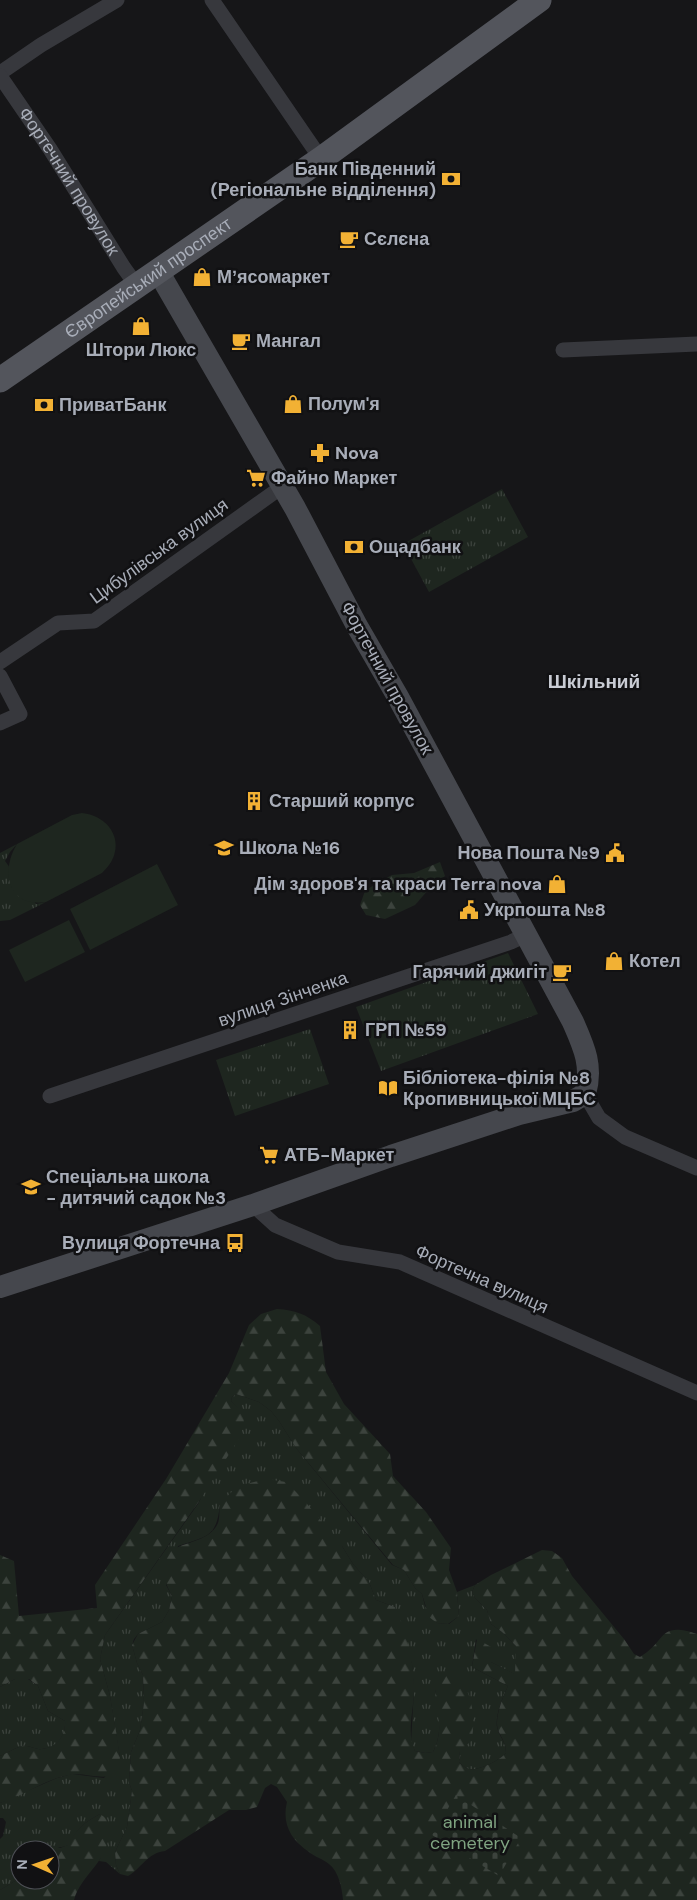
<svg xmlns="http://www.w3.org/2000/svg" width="697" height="1900" font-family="'DM Sans',sans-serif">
	<defs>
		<pattern id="grass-tufts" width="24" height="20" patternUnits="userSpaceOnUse" patternTransform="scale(1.25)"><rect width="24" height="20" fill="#1e261f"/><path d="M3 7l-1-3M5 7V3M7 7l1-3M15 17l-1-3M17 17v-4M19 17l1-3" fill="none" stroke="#3c433d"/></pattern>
		<pattern id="forest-firs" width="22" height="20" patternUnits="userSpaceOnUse" patternTransform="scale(1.25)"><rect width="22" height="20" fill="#1e261f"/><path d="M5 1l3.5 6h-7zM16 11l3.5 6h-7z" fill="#3c433d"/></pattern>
		<pattern id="cemetery-stones" width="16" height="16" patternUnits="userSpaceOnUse" patternTransform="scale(1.25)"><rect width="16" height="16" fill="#1e261f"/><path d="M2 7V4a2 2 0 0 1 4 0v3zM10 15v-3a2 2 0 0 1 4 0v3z" fill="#3c433d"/></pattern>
	</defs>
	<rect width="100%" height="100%" fill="#161618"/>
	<path fill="url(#grass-tufts)" d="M502,489l26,48 -99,55 -26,-48z
		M17,844l-7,8 -5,9 31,43 10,-2 -36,18 -10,1v-68z
		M508,953l30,61 -157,57 -25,-64z
		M310,1029l19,55 -94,32 -19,-56z
		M236,1394l23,8 12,9 8,10 17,27 96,117 12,5 11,18 7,6 3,12 12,17 12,1 10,-8 -2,-24 18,-7 -3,7 3,6 12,12 4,14 11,8 14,14v29l-25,-13 -15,-23 -4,28 36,19c-5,10 -13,30 -11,41 2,10 9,14 9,26 -6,7 -27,18 -37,16 -4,-1 -7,-4 -10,-7l1,-11 -25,-62c3,23 9,41 -2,63l-8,1 -10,-2 -4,-8 3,-54 -2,-25 -17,-57 -19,-7 -7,-18 -16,-18 -11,-18 -122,-43c-3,34 -12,33 -42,43l-12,39 6,11 -3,14 -7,12 -24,12 -4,5 -2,6 5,18 6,12 1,28 -4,27 -9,22 -2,30 3,9 -5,36 -12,25 1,13 4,9 -14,-12 -7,-1 8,-18 -7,-29c-15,8 -24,15 -31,31 -12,5 -21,0 -33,1 -6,1 -7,4 -16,4v28l-20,12v-51l3,-3 3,-14 -3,-4h-3v-15l57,-25 15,-4 32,4 16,-20 -10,-62 -10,-37 5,-24 93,-131 45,-91 -12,-12 1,-4z
		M15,1679h13l10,7 10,25 17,10c1,14 -7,27 -23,28 -6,1 -13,-4 -20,-3 -7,2 -15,7 -22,10v-69z"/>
	<path fill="url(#forest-firs)" d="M440,862l5,14 -16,13 -14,16 -30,14 -19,-4 -6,-10 5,-14 12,-8 15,-8 22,-2z
		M277,1309c18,1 29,5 43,17l6,46 18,32 46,50 3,22 33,36 25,36 -2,22 8,22 2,24 -11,8 -11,-1 -8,-6 -7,-23 -7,-6 -11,-18 -11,-5 -97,-117 -17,-27 -8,-10 -12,-9 -23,-8 -4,3 -1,4 12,11 1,10 -4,15 -42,66 -93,132 -5,24 10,37 7,41 3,21 -4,17c-19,5 -32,-3 -47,0 -24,4 -45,21 -69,28v-47c7,-3 15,-8 22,-10 7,-1 14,4 20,3 15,-1 24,-14 23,-28l-17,-10 -10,-25 -9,-7h-14l-15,8v-132l14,6 5,55 78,-8 -2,-23 71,-106 63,-106 20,-48 12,-11z
		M266,1479l20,3 17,17 39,47 11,18 16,18 7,18 19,7c11,22 20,59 19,83 0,20 -8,43 1,61l10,2 8,-1c15,-30 -3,-45 4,-72l11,-5 13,4c12,20 14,37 11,61l-12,11 -1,11c3,3 6,6 10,7 10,2 31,-9 37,-16 0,-10 -4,-14 -8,-23 -4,-11 5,-34 10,-44l-36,-19 5,-28 16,9 -2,14 24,12 1,-28 -14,-14 -11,-8 -4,-14 -12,-12 -3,-6 3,-7 16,-10 51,-25 10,1 10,7 10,18 52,63 10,15 6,3c27,-16 18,-36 57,-23v266h-354c-1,-12 -4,-28 -14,-36 -6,-5 -14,-7 -20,-12 -19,-13 -27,-28 -22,-50l-10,-15 -6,-3 -6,4 -8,19 -11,3h-17l-64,41c-18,2 -23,17 -37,25l-8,-2 -4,-9 -1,-13 12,-25 5,-36 -3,-9 2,-30 9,-22 4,-27 -1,-28 -6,-12 -5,-18 6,-11 24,-12 7,-12 3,-14c-34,-64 32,-41 46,-73 2,-5 1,-14 2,-20l18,-17z
		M100,1814l7,5c10,39 -25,52 -33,81h-74v-10l20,-12v2h30v-30h-21c9,-6 21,-7 31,-2l8,-3c8,-16 17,-23 32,-31z"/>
	<path fill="url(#cemetery-stones)" d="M456,1795l65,43 -22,38 -67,-41z"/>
	<path fill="#1e261f" d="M82,813c33,4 46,37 20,60l-56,29c-38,6 -46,-31 -29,-58l55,-29z
		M157,864l21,41 -88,45 -20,-41z
		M69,920l16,32 -60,30 -16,-32z"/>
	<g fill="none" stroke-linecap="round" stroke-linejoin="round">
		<g stroke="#37383d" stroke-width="15">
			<path d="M212,0l109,159"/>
			<path d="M0,73l41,-28 76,-45"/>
			<path id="s1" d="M0,76l50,73 74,119 13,18"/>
			<path d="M563,350l134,-6"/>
			<path d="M0,662l58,-39 36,-2 189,-135"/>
			<path d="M0,676l20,38 -20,9"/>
			<path d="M585,1094l14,24 26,19 72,31"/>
			<path d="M50,1096l461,-154 15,-7"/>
			<path d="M253,1205l22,20 63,27 62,10 297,131"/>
		</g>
		<path stroke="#45474d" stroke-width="22" d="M0,1287l253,-82 138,-49 128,-42 54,-13 12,-7c8,-28 -1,-47 -12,-72l-175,-325 -41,-71 -62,-118 -137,-237"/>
		<path stroke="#53555c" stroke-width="25" id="s2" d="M0,380l321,-221 218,-159"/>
	</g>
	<defs>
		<g id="bank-bare" transform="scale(1.5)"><path d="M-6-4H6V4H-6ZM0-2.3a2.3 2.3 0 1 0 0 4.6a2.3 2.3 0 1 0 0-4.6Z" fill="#f2b134" stroke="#111113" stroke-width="2.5" paint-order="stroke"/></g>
		<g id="cafe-bare" transform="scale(1.5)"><path d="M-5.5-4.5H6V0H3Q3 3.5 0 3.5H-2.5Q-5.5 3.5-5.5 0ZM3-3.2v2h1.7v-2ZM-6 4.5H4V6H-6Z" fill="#f2b134" stroke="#111113" stroke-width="2.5" paint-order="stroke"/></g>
		<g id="shop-bare" transform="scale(1.5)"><path d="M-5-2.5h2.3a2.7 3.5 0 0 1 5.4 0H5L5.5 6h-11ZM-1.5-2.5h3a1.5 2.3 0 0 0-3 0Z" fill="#f2b134" stroke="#111113" stroke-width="2.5" paint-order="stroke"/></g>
		<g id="pharmacy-bare" transform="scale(1.5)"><path d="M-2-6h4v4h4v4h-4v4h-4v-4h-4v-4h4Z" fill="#f2b134" stroke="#111113" stroke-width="2.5" paint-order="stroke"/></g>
		<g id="supermarket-bare" transform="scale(1.5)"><path d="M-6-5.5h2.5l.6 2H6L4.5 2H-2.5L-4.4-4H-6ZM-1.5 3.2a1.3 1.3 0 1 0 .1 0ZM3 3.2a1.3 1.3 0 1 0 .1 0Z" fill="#f2b134" stroke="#111113" stroke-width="2.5" paint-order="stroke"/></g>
		<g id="building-bare" transform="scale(1.5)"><path d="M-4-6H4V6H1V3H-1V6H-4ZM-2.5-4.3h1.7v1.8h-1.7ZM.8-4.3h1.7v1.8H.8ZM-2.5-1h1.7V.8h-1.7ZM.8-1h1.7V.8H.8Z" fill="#f2b134" stroke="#111113" stroke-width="2.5" paint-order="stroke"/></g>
		<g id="school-bare" transform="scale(1.5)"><path d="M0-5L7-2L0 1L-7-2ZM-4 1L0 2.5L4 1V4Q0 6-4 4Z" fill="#f2b134" stroke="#111113" stroke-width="2.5" paint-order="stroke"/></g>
		<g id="civic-bare" transform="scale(1.5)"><path d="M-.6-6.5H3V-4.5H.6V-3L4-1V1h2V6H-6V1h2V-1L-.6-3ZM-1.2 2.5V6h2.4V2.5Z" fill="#f2b134" stroke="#111113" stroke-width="2.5" paint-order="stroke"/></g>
		<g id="library-bare" transform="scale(1.5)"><path d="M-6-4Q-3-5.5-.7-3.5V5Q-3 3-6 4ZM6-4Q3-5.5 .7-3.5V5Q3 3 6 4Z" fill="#f2b134" stroke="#111113" stroke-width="2.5" paint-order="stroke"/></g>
		<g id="bus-bare" transform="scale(1.5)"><path d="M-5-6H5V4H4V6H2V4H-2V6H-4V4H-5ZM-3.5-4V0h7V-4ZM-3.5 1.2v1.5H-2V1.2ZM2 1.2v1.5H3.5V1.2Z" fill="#f2b134" stroke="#111113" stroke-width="2.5" paint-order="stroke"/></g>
	</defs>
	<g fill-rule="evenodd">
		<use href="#bank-bare" x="451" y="179"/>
		<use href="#cafe-bare" x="349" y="239"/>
		<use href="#shop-bare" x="202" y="277"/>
		<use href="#shop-bare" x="141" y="326"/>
		<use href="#cafe-bare" x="241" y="341"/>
		<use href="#shop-bare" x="293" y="404"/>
		<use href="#bank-bare" x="44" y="405"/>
		<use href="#pharmacy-bare" x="320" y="453"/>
		<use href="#supermarket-bare" x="256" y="478"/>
		<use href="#bank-bare" x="354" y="547"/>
		<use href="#building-bare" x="254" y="801"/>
		<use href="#school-bare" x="224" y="848"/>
		<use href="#civic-bare" x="615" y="853"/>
		<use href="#shop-bare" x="557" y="884"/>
		<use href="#civic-bare" x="469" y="910"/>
		<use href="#shop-bare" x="614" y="961"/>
		<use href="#cafe-bare" x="562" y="972"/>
		<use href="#building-bare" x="350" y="1030"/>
		<use href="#library-bare" x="388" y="1088"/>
		<use href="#supermarket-bare" x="269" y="1155"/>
		<use href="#school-bare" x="31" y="1187"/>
		<use href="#bus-bare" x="235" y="1243"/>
	</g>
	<g text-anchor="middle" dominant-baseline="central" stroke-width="5" stroke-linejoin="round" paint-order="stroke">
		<g font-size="18" font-weight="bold" fill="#a8adb8" stroke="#111113" text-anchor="start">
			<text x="436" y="169" text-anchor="end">Банк Південний<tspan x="436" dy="21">(Регіональне відділення)</tspan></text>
			<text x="364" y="239">Сєлєна</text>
			<text x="217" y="277">Мʼясомаркет</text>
			<text x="256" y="341">Мангал</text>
			<text x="141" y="350" text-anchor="middle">Штори Люкс</text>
			<text x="308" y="404">Полум'я</text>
			<text x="59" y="405">ПриватБанк</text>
			<text x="335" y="453">Nova</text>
			<text x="271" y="478">Файно Маркет</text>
			<text x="369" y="547">Ощадбанк</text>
			<text x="269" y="801">Старший корпус</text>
			<text x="239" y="848">Школа №16</text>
			<text x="600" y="853" text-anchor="end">Нова Пошта №9</text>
			<text x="542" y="884" text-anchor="end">Дім здоров'я та краси Terra nova</text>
			<text x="484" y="910">Укрпошта №8</text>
			<text x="629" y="961">Котел</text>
			<text x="547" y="972" text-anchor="end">Гарячий джигіт</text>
			<text x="365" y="1030">ГРП №59</text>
			<text x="403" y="1078">Бібліотека-філія №8<tspan x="403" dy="21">Кропивницької МЦБС</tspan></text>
			<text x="284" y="1155">АТБ-Маркет</text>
			<text x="46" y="1177">Спеціальна школа<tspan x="46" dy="21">- дитячий садок №3</tspan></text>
			<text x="220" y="1243" text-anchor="end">Вулиця Фортечна</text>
		</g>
		<g font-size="18" fill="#a8adb8" stroke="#111113">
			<text stroke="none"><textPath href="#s1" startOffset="126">Фортечний провулок</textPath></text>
			<text stroke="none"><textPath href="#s2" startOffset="180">Європейський проспект</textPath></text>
			<text transform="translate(159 551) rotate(-36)">Цибулівська вулиця</text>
			<text transform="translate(387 678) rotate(61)">Фортечний провулок</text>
			<text transform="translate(283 999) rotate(-19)">вулиця Зінченка</text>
			<text transform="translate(482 1279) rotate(24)">Фортечна вулиця</text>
		</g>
		<g font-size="18" fill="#7fa381" stroke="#111113">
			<text x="470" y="1822">animal<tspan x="470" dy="21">cemetery</tspan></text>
		</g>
		<g font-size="19" font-weight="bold" fill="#c9ccd4" stroke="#111113">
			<text x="594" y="681">Шкільний</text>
		</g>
	</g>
	<g transform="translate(35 1865) rotate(272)"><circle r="24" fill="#111113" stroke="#4d4f55"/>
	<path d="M0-4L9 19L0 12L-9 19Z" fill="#f2b134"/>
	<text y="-8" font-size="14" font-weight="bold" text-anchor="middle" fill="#a8adb8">N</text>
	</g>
</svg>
